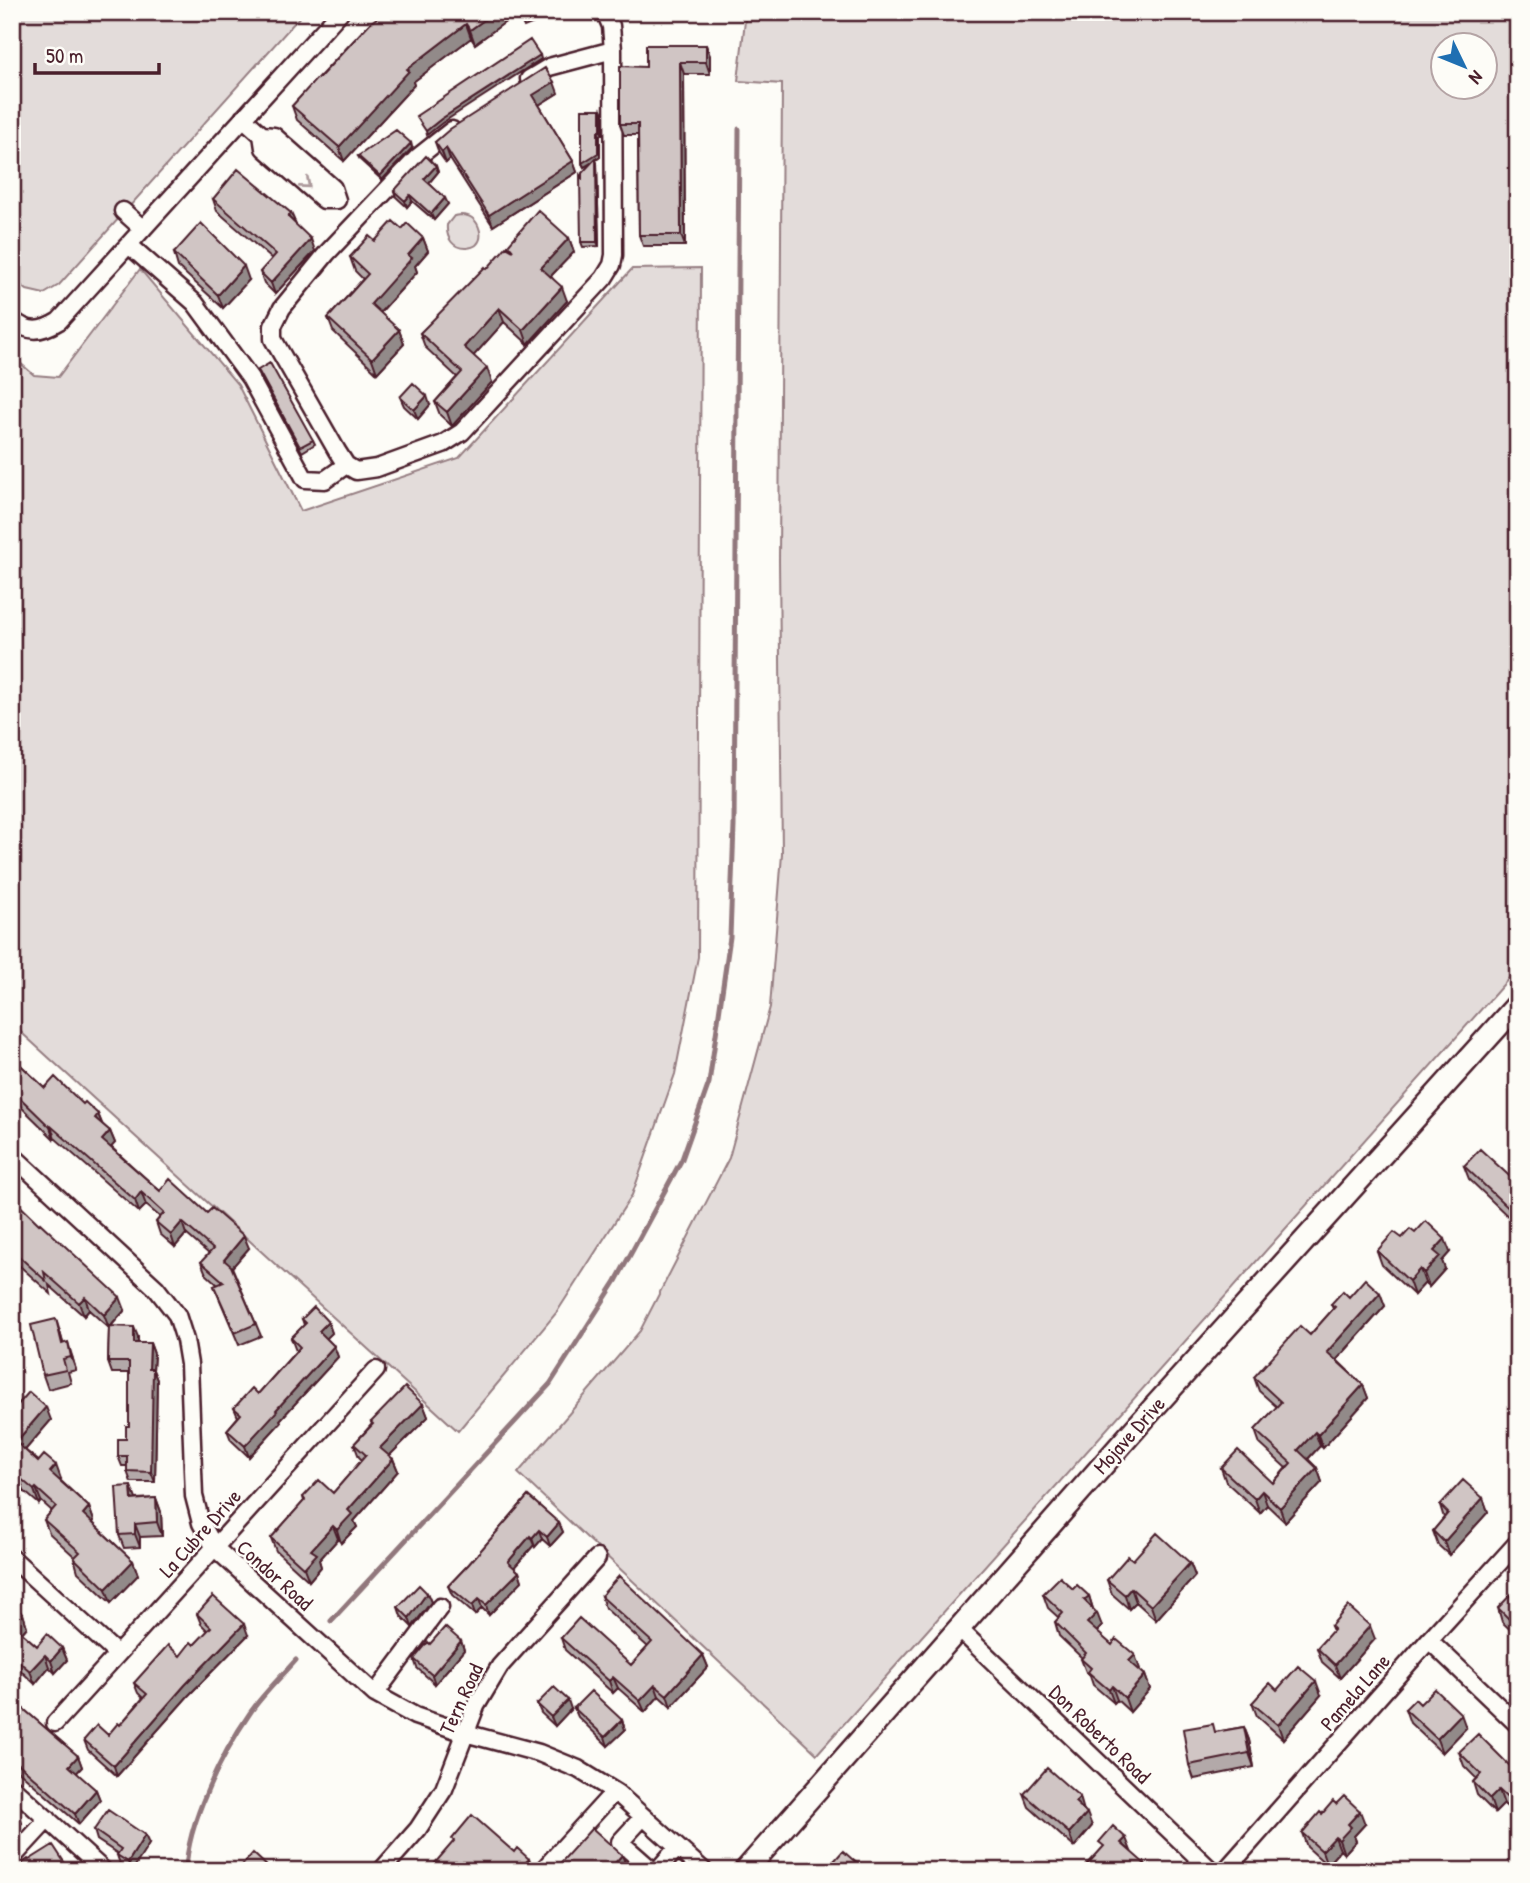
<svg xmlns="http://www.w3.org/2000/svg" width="1530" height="1883" font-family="'Patrick Hand',sans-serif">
	<rect width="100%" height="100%" fill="#fdfcf7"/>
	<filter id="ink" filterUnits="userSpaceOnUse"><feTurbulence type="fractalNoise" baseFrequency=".0143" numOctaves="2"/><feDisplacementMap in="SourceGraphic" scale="14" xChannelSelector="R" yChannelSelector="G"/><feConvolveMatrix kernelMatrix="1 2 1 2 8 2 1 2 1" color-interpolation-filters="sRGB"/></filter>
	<g filter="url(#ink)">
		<path fill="#e3dcda" stroke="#967e82" stroke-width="2" fill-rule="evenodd" d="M12,12h292l-245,273 -15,9 -17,-4 -15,-12z
			M746,12h772v956l-701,786 -299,-281 122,-142 89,-173 41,-151 12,-153 -3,-293 3,-477 -44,-3zM1442,46h42v42h-42z
			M461,215c3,0 8,1 11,3 7,5 12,19 5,26 -2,3 -6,3 -10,4 -14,1 -21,-10 -20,-23l7,-9z
			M701,268l-3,689 -23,117 -43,121 -75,117 -99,119 -446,-407v-668l22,19 24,2 82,-108 98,116 63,126 158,-53 173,-189z"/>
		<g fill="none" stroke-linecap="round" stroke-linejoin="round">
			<path stroke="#91777b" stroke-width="5" d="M331,1621l219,-237 66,-103 66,-122 27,-76 21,-146 4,-111 5,-697
				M186,1871c1,-48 37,-119 64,-158 13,-19 31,-36 46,-53"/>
			<g stroke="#4a1f2b" stroke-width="21">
				<path id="minor" d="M529,79l20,-12 64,-17
					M243,118l19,17 12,1 59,52 4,12h-13l-60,-52 -2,-13
					M452,130l-34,27 -91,96 -45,55 -9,18v13l64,112 9,14 10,6 21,-3 66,-24 19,-12 142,-154 8,-13 2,-10 -1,-205 -2,-24 -6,-14
					M123,211l20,18
					M129,245l66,58 55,75 55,101 20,1 21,-15
					M12,319c17,15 29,13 47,2l281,-309
					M12,1155l144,133 21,27 8,25 4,24 5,132 7,27 14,25 160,146 40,22 50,17 74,20 39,16 39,24 87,78
					M12,1558l105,96
					M958,1628l254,243
					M1429,1640l89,85
					M375,1694l65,-87
					M55,1723l321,-353
					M12,1787l92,84
					M643,1817l-23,25 33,29
					M12,1858l36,-39
					M381,1871l37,-42 26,-40 32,-83 24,-40 97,-108
					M542,1871l72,-79
					M657,1871l20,-23
					M1225,1871l204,-231 89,-98"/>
			</g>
			<g stroke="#4a1f2b" stroke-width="26">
				<path id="major" d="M745,1871l411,-466 362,-401"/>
			</g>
			<use href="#minor" stroke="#fdfcf7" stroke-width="16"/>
			<use href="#major" stroke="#fdfcf7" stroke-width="21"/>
		</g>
		<path fill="#b3a9a9" stroke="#4a1f2b" stroke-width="2" d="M517,12h44l-37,15z
			M576,12h15l-13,6z
			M508,20l-33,24 -4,-6 -58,44 1,3 -70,76 -47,-41 -5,-14 78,-83z
			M706,45l4,11v18h-26l1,172h-42l-4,-11 -1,-100h-14l-4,-11 26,-57z
			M558,93l-19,12 34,56 4,11 -84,54 -43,-67 -4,4 -7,-10 -4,-11z
			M601,109l2,5v21h-3v22l-4,3 1,3 2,83 -16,1 -2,-5 1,-64 11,-16 -9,5 -2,-4z
			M411,143l1,5 -30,32 -22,-20 -2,-4z
			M436,166l2,6 -9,11 19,21 -14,16 -22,-19 -5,6 -11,-10 -2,-6z
			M213,199l82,25 20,27 -40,43 -11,-11 -4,-11 12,-13 -55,-48z
			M402,229l21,9 5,13 -13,15 2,6 -37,41 19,17 5,14 -27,29 -44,-42 -5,-13 35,-39 -8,-8 -5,-14 25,-16z
			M569,238l5,14 -23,24 16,25 -39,43 -24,-22 -31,34 19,26 -40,44 -12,-11 -5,-13 22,-25 -32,-30 -5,-14 67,-64 23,-19 -2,-5z
			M174,253l75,27 -26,28 -45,-41z
			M258,370l55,70 2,4 -13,8z
			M400,397l30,8 -12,14 -14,-13z
			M12,1057l33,31 38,16 15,10 4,10 8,7 5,12 -4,4 49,44 47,22 42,35 -17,19 29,69 -22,9 -25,-59 4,-1 -12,-11 -5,-12 8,-8 -23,-20 -11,13 -15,-13 -4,-12 4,-5 -14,-12 -7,7 -84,-74 -1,1 -42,-41z
			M1464,1166l54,18v42l-49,-47z
			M12,1198l113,112 -14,16 27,11v6h12l4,11 -1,16 4,10 -2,102h-24l-4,-11v-5h-5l-4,-10 8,-17 3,-13v-53h-17l-4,-11 1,-34 -20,-18 -5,6 -35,-31 2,9 -39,-35z
			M1415,1233l35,19 -8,9 3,8 -16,18 -4,-4 -11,12 -32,-30 -5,-14 25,-13z
			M1380,1293l5,13 -48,54 26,25 5,13 -45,50 -3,-2 -12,13 9,9 5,14 -37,40 -18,-17 -7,8 -34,-31 -5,-14 52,15 13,-15 -26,-24 -5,-14 22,-23 -18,-16 -5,-14 56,-42 23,-26 -2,-5 18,-7z
			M302,1319l26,3 4,11 -6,5 8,8 4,11 -58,63 1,2 -32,35 -18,-17 -4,-10 11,-13 -4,-9 24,-14 38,-43 -5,-13 13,-13z
			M60,1332l3,11 9,13 4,14 -8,2 3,11 -23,6 -5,-14z
			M423,1404l5,13 -39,39 4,3 5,12 -44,50 3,6 -16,16 -3,-4 -19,21 2,7 -12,14 -33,-30 -5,-13 33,-37 -1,-4 30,-4 29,-33 -3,-3 -5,-13 18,-20 -1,-2z
			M12,1405l3,3 36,12 -26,30 36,29 -1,1 29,27 5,14 -1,2 40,38 5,14 -27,28 -33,-31 -4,-14 1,-1 -26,-24 -5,-13 8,-9 -11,-10 -2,3 -15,-13 -11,11 -1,-1z
			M528,1496l31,27 4,9 -13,14 -8,-7 -7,8 -1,-2 -20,22 5,5 3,9 -33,34 -7,-7 -7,7 -23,-20 -4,-9 21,-22z
			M156,1498l5,14 1,24 -22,1v10l-16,1 -5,-13 17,-36z
			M1483,1498l5,14 -39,43 -11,-10 -5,-14 11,-13 -4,-13z
			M1133,1560l57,3 5,13 -39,44 -20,-18 -7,7 -17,-15 -5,-14z
			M1073,1589l16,7 4,13 9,17 -5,6 48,43 5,14 -20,23 -13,-12 -3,3 -21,-18 -3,-9 -4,-4 -5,-13 1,-1 -23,-22 -4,-14 4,-4 -11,-10 -5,-14z
			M1518,1589v48l-16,-15 -4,-14z
			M427,1593l4,9 -19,25 -11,-11 -3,-9z
			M601,1596l102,59 5,12 -37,40 -12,-11 -14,16 -27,-24 -5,5 -48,-43 -4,-12 70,27 17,-18 -43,-39z
			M12,1605l11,9 4,13 -5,6 15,13 25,2 5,12 -12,13 -6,-6 -14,17 -14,-13 -8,8 -1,-1z
			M197,1614l51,21 -60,61 -71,80 -29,-26 -4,-10 24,-5 12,-10 23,-27 -5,-5 -4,-10 46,-27 14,-11 14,-14 -7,-7z
			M1331,1626l44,13 -35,39 -18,-16 -5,-14 16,-17z
			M461,1641l3,9 -29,34 -18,-16 -3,-9 16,-15z
			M1277,1690l44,5 -38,44 -26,-23 -5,-13z
			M12,1699l66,57 4,11 -6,6 20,17 4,10 -21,24 -64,-56 -3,-6z
			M537,1704l34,5 -16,17 -14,-13z
			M1420,1704l46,24 -24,25 -32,-30 -5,-14z
			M574,1708l48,12 3,10 -17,16 -30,-29z
			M1244,1727l5,13 5,27 -60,12 -5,-14 27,-33z
			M1459,1752l59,22v43l-14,-13 -9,9 -18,-18 -4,-13 3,-4 -12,-12z
			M1024,1794l60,16 8,16 -18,21 -45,-40z
			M1322,1814l43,10 -11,12 2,5 -12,13 -4,-4 -13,15 -20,-18 -5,-14z
			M94,1830l55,14 -18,27 -11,-7 -3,-9 1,-1 -21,-14z"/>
		<path fill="#928a89" stroke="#4a1f2b" stroke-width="2" d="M495,12h10l3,8 -33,24 -5,-14z
			M466,24l5,14 -58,44 1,3 -70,76 -5,-14 68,-78z
			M706,45l4,11v18l-4,-12z
			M540,55l1,4 -99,64 -15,12 -1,-4 15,-12z
			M680,62l4,12 1,172 -4,-11z
			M554,82l4,11 -21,13 -4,-11z
			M601,109l2,5v21l-2,-4z
			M598,131l2,4v22l-4,3 1,3 2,83 -2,-4 -1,-82 -12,7 -2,-4z
			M411,143l1,5 -30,32 -2,-4z
			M446,148l4,11 -4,4 -4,-11z
			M573,161l4,11 -84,54 -4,-11z
			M436,166l2,6 -11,13 -3,-6z
			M410,195l2,6 -5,6 -2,-6z
			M445,198l3,6 -14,16 -3,-6z
			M291,213l5,11 -8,-7z
			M423,238l5,13 -13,15 2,6 -42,46 -4,-14 37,-49z
			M569,238l5,14 -28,29 -5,-13z
			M311,239l4,12 -40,43 -4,-11z
			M244,266l5,14 -26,28 -5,-13z
			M562,287l5,14 -39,43 -5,-14z
			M499,308l5,14 -35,39 -5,-14z
			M399,330l5,14 -27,29 -5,-14z
			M487,368l5,14 -40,44 -5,-14z
			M427,396l3,9 -12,14 -4,-9z
			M98,1114l5,12 -8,-8z
			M51,1126l4,12 -1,1 -4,-12z
			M110,1131l5,12 -8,9 -5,-12z
			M141,1192l5,13 -7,7 -4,-12z
			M182,1222l4,12 -11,13 -4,-12z
			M244,1236l5,12 -21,24 -4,-12z
			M1445,1239l5,13 -8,9 3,8 -16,18 -5,-14 10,-22z
			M1420,1269l5,14 -11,12 -5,-14z
			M1380,1293l5,13 -53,59 -5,-13z
			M85,1297l4,13 -5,6 -5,-13z
			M120,1297l5,13 -16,18 -5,-13z
			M56,1319l4,13 7,25 -5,-13z
			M328,1322l4,11 -9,9 -4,-11z
			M134,1327l4,10 -1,17 -3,-11z
			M68,1342l8,28 -5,-13z
			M150,1343l4,11 -1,16 4,10 -2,102 -4,-10 -2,-103z
			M334,1346l4,11 -58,63 1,2 -32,35 -4,-11 31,-36z
			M1363,1385l5,13 -45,50 -5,-13z
			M423,1404l5,13 -43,43 -5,-12z
			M46,1407l5,13 -30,35 -5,-13z
			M1315,1432l5,14 -17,18 -5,-14z
			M393,1459l5,12 -44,50 3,6 -16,16 -4,-13 11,-20z
			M56,1465l5,14 -6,6 -5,-13z
			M1317,1468l5,14 -37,40 -5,-14z
			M19,1477l5,14 -11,11 -1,-3v-15z
			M131,1486l5,13 -4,1z
			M36,1488l5,13 -2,3 -5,-14z
			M1262,1491l5,14 -7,8 -5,-14z
			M156,1498l5,14 1,24 -5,-14z
			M1483,1498l5,14 -39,43 -5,-13z
			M89,1507l5,14 -6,7 -5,-14z
			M559,1523l4,9 -13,14 -3,-9z
			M135,1524l5,13v10l-5,-13z
			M333,1526l5,13 -19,21 2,7 -12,14 -5,-13 7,-18z
			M539,1530l3,9 -7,8 -3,-9z
			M530,1536l4,9 -23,26 -3,-9z
			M133,1561l5,14 -27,28 -5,-14z
			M1190,1563l5,13 -39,44 -5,-14z
			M519,1572l3,9 -33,34 -3,-10z
			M1131,1588l5,14 -7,7 -4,-14z
			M427,1593l4,9 -19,25 -3,-9z
			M1089,1596l4,13 -9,-9z
			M479,1599l3,9 -7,7 -3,-9z
			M1097,1613l5,13 -10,11 -5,-14z
			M23,1614l4,13 -9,10 -5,-12z
			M244,1624l4,11 -60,61 -71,80 -3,-10 71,-81z
			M1370,1626l5,13 -35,39 -5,-13z
			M461,1641l3,9 -29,34 -3,-9z
			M62,1648l5,12 -12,13 -4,-12z
			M45,1655l4,12 -14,17 -5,-13z
			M703,1655l5,12 -37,40 -4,-12z
			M1135,1655l5,14 -6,6 -5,-14z
			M16,1659l5,12 -8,8 -1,-16z
			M1145,1675l5,14 -20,23 -5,-14z
			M613,1677l5,11 -5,5 -4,-12z
			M1316,1681l5,14 -38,44 -5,-14z
			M655,1685l4,11 -14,16 -5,-11z
			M1112,1686l5,14 -3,3 -5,-13z
			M568,1700l3,9 -16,17 -4,-9z
			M1461,1714l5,14 -24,25 -5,-14z
			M622,1720l3,10 -17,16 -3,-9z
			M1244,1727l5,13 5,27 -5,-14z
			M78,1756l4,11 -9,10 -4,-11z
			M96,1790l4,10 -21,24 -4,-10z
			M1499,1790l5,14 -9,9 -5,-14z
			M1080,1797l4,14 -9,-9z
			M1360,1811l5,13 -11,12 2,5 -12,13 -5,-14 9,-16z
			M1087,1813l5,13 -18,21 -5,-14z
			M19,1814l3,9 -10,7v-11z
			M145,1835l4,9 -17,27 -4,-9z
			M1335,1837l5,13 -13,15 -5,-14z
			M1126,1838l5,13 -10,-8z
			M622,1855l6,16h-20z
			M529,1859l3,9 -2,3h-12z
			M1145,1864l2,7h-8z"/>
		<path fill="#d0c5c4" stroke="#4a1f2b" stroke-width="2" d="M385,12h110l-25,18 -4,-6 -59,45 2,2 -70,76 -47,-41 27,-30 1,1 50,-54z
			M518,12h12l-10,4z
			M530,40l10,15 -99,64 -15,12 -10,-15z
			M646,45h60v17h-26l1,173h-42l-1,-111h-18v-58l26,1z
			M545,68l9,14 -21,13 40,66 -84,54 -43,-67 -4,4 -7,-10 15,-13z
			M582,109h19v22h-3v22l-16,10z
			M396,130l15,13 -31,33 -22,-20z
			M426,156l10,10 -12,13 21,19 -14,16 -21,-19 -5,6 -11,-10z
			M596,158l1,84h-16l-1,-67 2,3v-5z
			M238,169l53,44 -3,4 23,22 -40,44 -11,-11 16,-18 -63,-55z
			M538,210l31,28 -28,30 21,19 -39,43 -24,-22 -35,39 23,21 -40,44 -12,-10 27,-30 -42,-39 65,-66 2,2 19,-22 7,4 -5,-6z
			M393,221l9,8 5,-6 16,15 -15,17 4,3 -41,46 28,26 -27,29 -44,-41 40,-44 -18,-17 19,-21 6,5z
			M201,223l43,43 -26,29 -44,-42z
			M270,363l43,77 -13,7 -42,-77z
			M413,383l14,13 -13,14 -14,-13z
			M12,1057l33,31 10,-11 28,27 2,-2 13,12 -3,4 15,13 -8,9 58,51 10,-12 37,34 5,-5 32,28 -20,24 7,6 25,58 -21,9 -21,-47 10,-4 -23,-20 12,-13 -31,-27 -11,13 -15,-13 8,-9 -23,-21 -6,8 -84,-74 -1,1 -38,-37z
			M1480,1149l38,35v33l-54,-51z
			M12,1198l27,26 1,-1 80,74 -16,18 -19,-18 -6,6 -35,-31 2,9 -34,-31z
			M1426,1221l19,18 -11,12 6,5 -16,17 -4,-4 -11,12 -32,-30 17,-19 8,6 8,-9 5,4z
			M1365,1279l15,14 -53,59 36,33 -45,50 -3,-3 -17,18 19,18 -37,40 -18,-17 -7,8 -34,-31 17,-18 35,33 18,-20 -36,-33 26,-28 -27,-25 46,-51 10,9 25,-28 -4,-3 12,-13 6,6z
			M314,1307l14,15 -9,9 15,15 -58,64 1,1 -32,35 -18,-16 14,-16 -7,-6 18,-20 6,6 42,-47 -9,-9 15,-15 -4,-4z
			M56,1319l6,25 6,-2 3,15 -8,2 3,11 -23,5 -12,-50z
			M109,1326l25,1v16h16l-1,26h4l-2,103 -24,-1v-15h-9v-17h8v-13h3v-64h-21z
			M405,1387l18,17 -43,44 13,11 -45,51 4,4 -15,16 -4,-4 -22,24 6,4 -13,14 -33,-30 34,-38 -2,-3 16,-17 14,13 33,-38 -12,-11 19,-20 -2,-2z
			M29,1392l17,15 -30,35 22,20 6,-7 12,10 -6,7 39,35 -6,7 50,47 -27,28 -32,-31 6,-6 -36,-32 12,-14 -20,-18 -2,2 -15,-13 -7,7v-79l3,3z
			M1463,1480l20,18 -39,44 -11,-11 15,-18 -8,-8z
			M131,1486l1,14 24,-2 1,24 -22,2v10l-16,1 -3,-48z
			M528,1496l31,27 -12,14 -8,-7 -7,8 -2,-2 -22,26 11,10 -33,33 -7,-6 -7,7 -24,-20 21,-22z
			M1157,1533l33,30 -39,43 -20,-18 -6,7 -18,-15 21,-24 5,4z
			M619,1576l84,79 -36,40 -12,-10 -15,16 -27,-24 -4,4 -48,-43 18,-20 52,47 21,-23 -51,-46z
			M1060,1577l13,12 4,-4 12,11 -5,4 13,13 -10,10 25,22 4,-6 19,16 -6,6 16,14 -20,23 -13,-12 -3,4 -21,-18 3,-4 -10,-9 5,-6 -31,-31 8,-9 -20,-19z
			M419,1585l8,8 -18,25 -11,-11z
			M1517,1588l1,1v39l-20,-20z
			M213,1596l31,28 -59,61 -71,81 -30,-26 13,-15 11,10 10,-12 2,2 27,-31 -13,-11 34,-38 12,11 11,-14 3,3 17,-18 -14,-13z
			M12,1605l11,9 -10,11 24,21 10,-12 15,14 -11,13 -6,-6 -15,16 -14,-12 -4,4z
			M1348,1606l22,20 -35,39 -18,-17 17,-19 -3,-3z
			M445,1627l16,14 -29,34 -18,-16 14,-17 2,2z
			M1298,1666l18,15 -38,44 -26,-22 18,-20 7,7z
			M554,1687l14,13 -17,17 -14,-13z
			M1435,1689l26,25 -24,25 -32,-30 10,-10 5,5z
			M591,1691l31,29 -17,17 -31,-29z
			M12,1699l66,57 -9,10 27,24 -21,24 -63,-56 1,-2 -1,-1z
			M1213,1724l2,8 29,-5 5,26 -60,12 -6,-36z
			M1478,1734l40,40v34l-19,-18 -9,9 -17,-17 8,-8 -22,-22z
			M1047,1768l33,29 -5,5 12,11 -18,20 -45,-39z
			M1344,1796l16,15 -12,13 3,3 -12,13 -4,-3 -13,14 -20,-18 18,-21 2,2 11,-13 3,3z
			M12,1805l7,9 -7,5z
			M108,1810l37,25 -17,27 -11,-7 4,-6 -27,-19z
			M472,1815l42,37 3,-4 12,11 -11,12h-90l26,-30 -2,-2z
			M1113,1826l13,12 -5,5 24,21 -6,7h-50l-4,-4 19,-21 -5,-4z
			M592,1828l30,27 -14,16h-62l5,-5 4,3z
			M53,1845l17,26h-58l16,-12 1,1z
			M843,1851l17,15 -4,5h-31z
			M253,1853l19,18h-35z"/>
		<defs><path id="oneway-chevron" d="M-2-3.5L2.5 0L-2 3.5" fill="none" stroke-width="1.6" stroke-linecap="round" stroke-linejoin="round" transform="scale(1.75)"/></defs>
		<use stroke="#ac999b" href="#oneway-chevron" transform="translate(306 184) rotate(41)"/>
	</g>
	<g text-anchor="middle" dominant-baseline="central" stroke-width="5" stroke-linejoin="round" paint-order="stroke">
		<g font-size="21" fill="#4a1f2b" stroke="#fdfcf7">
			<text transform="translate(1129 1435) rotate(-48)">Mojave Drive</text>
			<text transform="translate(200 1533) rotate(-48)">La Cubre Drive</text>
			<text transform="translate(275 1575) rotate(42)">Condor Road</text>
			<text transform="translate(1355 1692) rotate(-49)">Pamela Lane</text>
			<text transform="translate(461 1699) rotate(-65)">Tern Road</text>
			<text transform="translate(1100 1734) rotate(44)">Don Roberto Road</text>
		</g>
	</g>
	<rect width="1530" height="1883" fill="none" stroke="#fdfcf7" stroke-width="42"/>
	<rect x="21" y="21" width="1488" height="1841" fill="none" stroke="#4a1f2b" stroke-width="2.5" filter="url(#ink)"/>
	<g transform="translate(1464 66) rotate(133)"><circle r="33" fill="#fdfcf7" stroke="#b5a4a5" stroke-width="2"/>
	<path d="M0-5L12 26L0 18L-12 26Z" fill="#1f6fb2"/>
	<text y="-10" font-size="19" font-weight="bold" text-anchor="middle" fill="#4a1f2b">N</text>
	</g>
	<path d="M35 63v10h124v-10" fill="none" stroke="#4a1f2b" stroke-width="3.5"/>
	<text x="46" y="63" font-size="21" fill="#4a1f2b" stroke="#fdfcf7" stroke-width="5" paint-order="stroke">50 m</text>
</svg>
